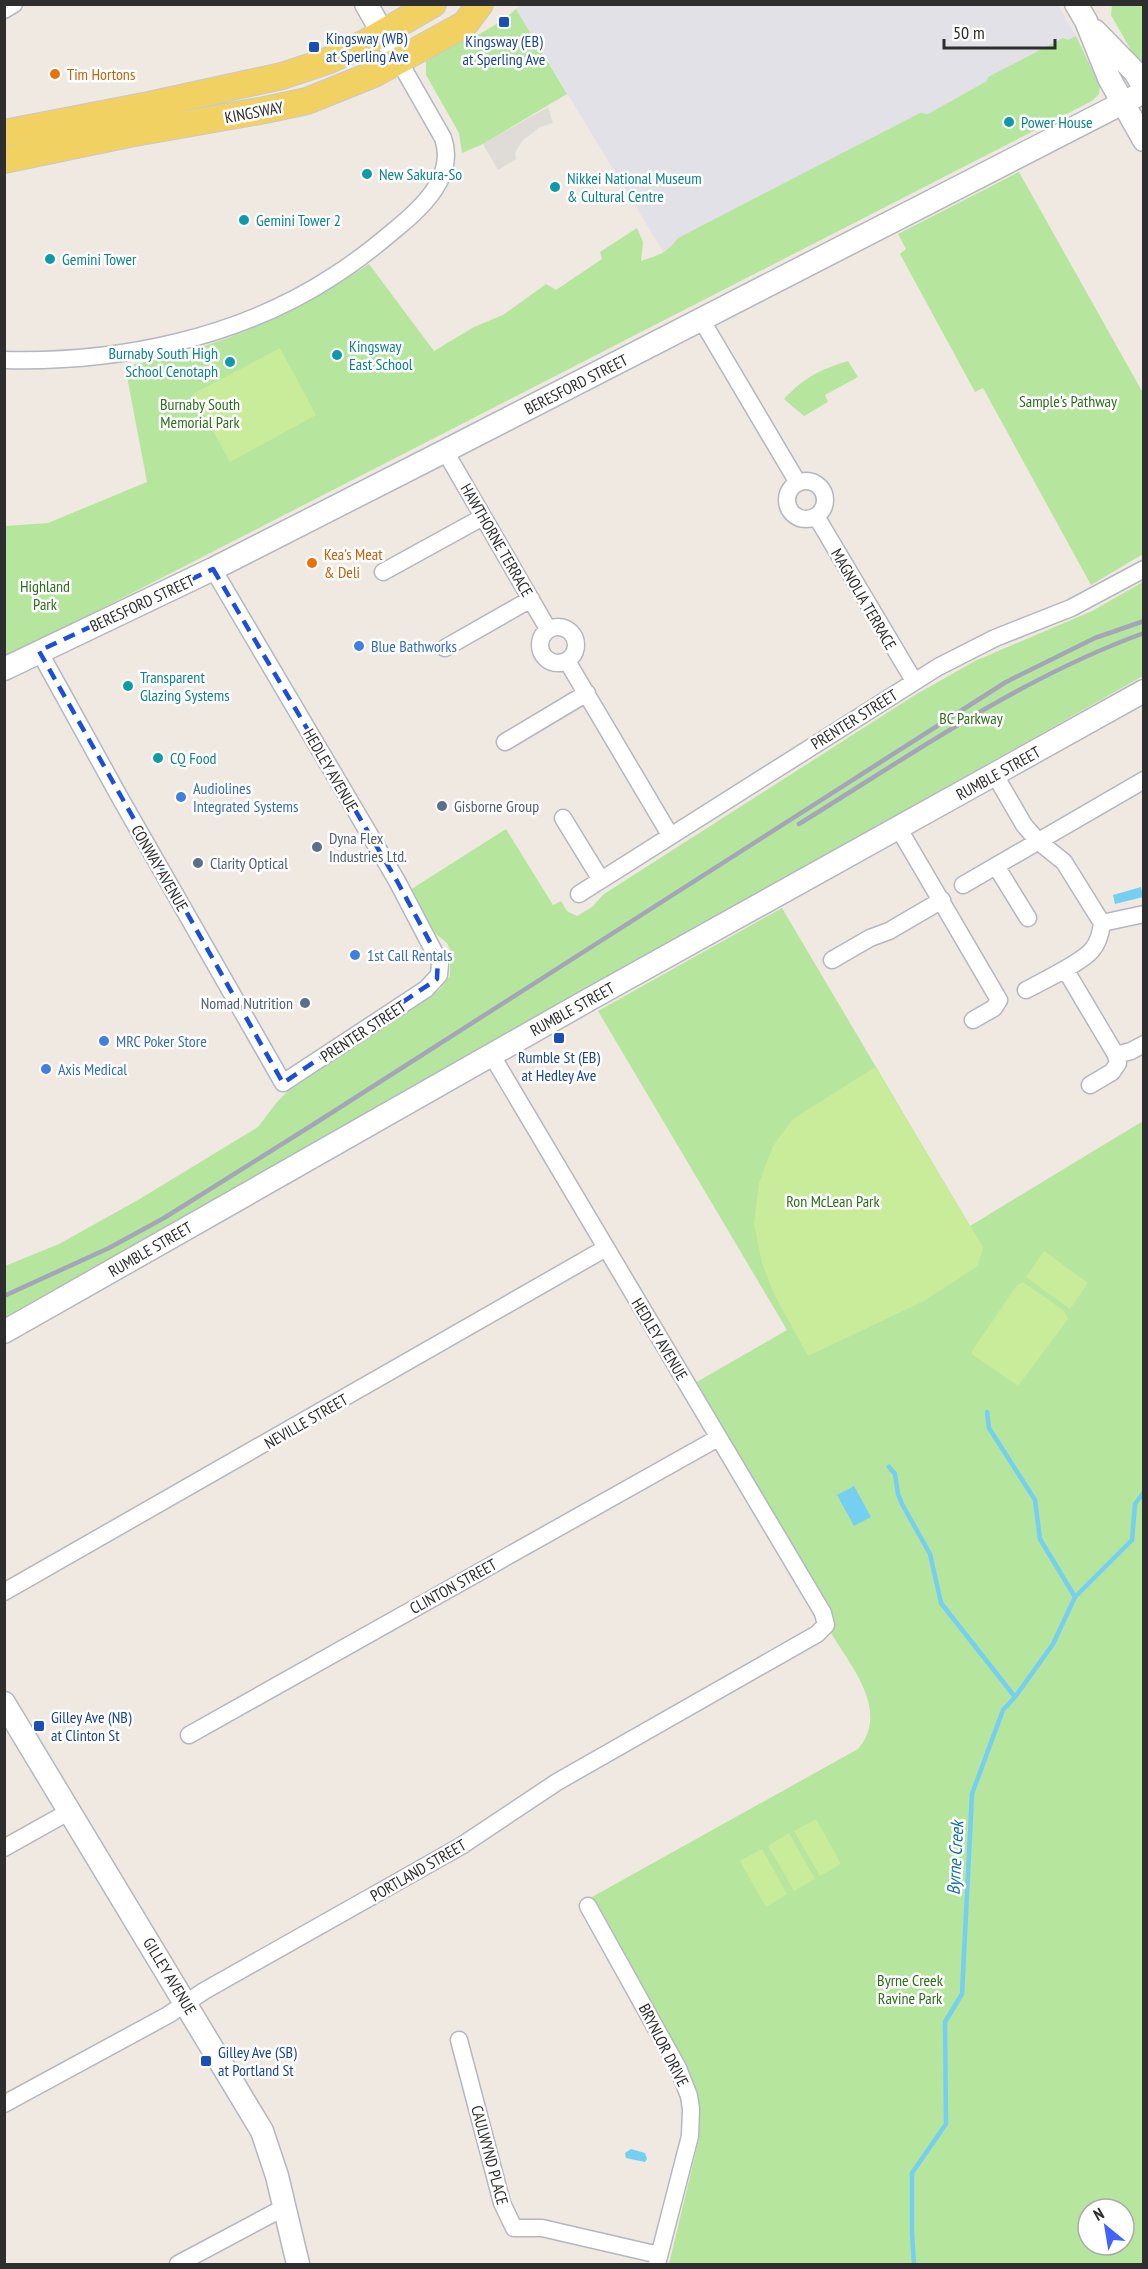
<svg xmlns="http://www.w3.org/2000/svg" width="1148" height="2269" font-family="'PT Sans Narrow',sans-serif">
	<rect width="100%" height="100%" fill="#efe9e1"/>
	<path fill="#e3e1e8" d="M521,4l537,1 18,31 -412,217 -148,-244z"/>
	<path fill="#b6e59e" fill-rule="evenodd" d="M1112,5h31v66l-32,-56z
		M516,9l51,85 -84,50 -21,9 -3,-20 -33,-58v-13c9,-17 34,-18 50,-26 14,-8 28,-16 40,-27z
		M1076,36l24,50 -1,8 -7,7 -1038,532 -49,28v-135l43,-3 99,-41 -22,-116c93,-18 166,-49 244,-102l65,87 40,-24 29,-12 43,-31 10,6 46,-31 -2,-7 37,-24 6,14 -2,19c19,-7 24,-6 37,-23l242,-125 8,1 59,-33 1,-4 75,-39 5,2z
		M1019,172l124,221v161l-52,31 -108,-197 -8,4 -75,-138 6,-5 -8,-15z
		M848,361l10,16 -33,18 3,7 -24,14 -20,-17c21,-22 35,-29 64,-38z
		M1143,582v94l-1138,642v-52l54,-22 79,-44 120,-73 19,-25 20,-20 142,-92 11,-14v-26l-3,-7 -12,-10 -25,-43 96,-61 47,76 8,-4 6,10 10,5 15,-9 12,-13 311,-199 60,-34 117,-50z
		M782,908l188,318 173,-105v1143h-474l30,-125 1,-29 -3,-17 -12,-30 -93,-166 266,-148c32,-38 -6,-81 -27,-116l2,-10 -3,-13 -135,-227 92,-53 -189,-319zM1088,2209h36v36h-36z"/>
	<path fill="#c9ec9a" d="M280,348l36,67 -86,47 -37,-68z
		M875,1067l108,180 -5,19 -54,35 -116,55 -34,-62 -12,-31 -8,-39 5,-41 14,-37 20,-27z
		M1044,1251l44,32 -18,26 -44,-32z
		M1023,1282l41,29 4,8 -50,67 -46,-32v-3l45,-66z
		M816,1819l25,45 -21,12 -26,-45z
		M789,1833l26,46 -21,12 -26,-45z
		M762,1849l25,45 -21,13 -26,-46z"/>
	<path fill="#dfdcd8" d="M548,107l5,16 -13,4 -18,14 -7,12 1,6 -18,11 -15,-26z"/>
	<path fill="#75cff0" d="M1141,887l2,10 -28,7 -2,-9z
		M854,1486l17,31 -17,9 -17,-31z
		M631,2149l14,4 2,6 -2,3 -19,-4 -1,-5z"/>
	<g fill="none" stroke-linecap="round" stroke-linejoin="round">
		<path stroke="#75cff0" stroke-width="4.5" d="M987,1412l2,16 46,72 5,39 35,58
			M889,1467l6,7 3,20 4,10 28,50 11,49 74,94
			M914,2264l-2,-30v-61l34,-49 -1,-102 17,-28 10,-200 31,-84 12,-13 38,-53 22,-47 57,-57 3,-36 9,-12"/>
		<g stroke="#b4b7c1" stroke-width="19">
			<path id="street" d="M4,10l10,-6
				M701,319l97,164
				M4,360c114,3 236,-22 331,-85 22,-14 42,-30 62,-47 27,-22 59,-53 46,-90l-44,-77
				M445,451l103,178
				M787 500a19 19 0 1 1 38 0a19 19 0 1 1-38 0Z
				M816,516l98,165
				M383,572l100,-55
				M540 645a18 18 0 1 1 36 0a18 18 0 1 1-36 0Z
				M445,648l86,-49
				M39,651l80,145 164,287 143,-94 13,-14 1,-12 -43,-82 -184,-312
				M567,661l103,174
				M505,742l82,-49
				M995,775l29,50 14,16 26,21 38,61
				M563,818l38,62
				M899,829l100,171 -5,8 -21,12
				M996,866l32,52
				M963,885l181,-105
				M579,894l359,-227 57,-29 76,-30 73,-39
				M832,960l38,-22 19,-7 53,-31
				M1065,969l51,86
				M1026,990c17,-9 55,-27 66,-40 6,-7 9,-18 10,-27l42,-9
				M1090,1085l22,-13 6,-9 -2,-8 15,-4 13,-7
				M4,1592l602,-344
				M189,1735l529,-297
				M4,1848l66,-37
				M588,1906l90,162 11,28 2,13 -1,27 -33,128
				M459,2040l43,163 12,25h28l117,27
				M4,2104l164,-89 36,-24 257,-145 96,-64 260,-148 9,-9 -3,-12 -332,-559
				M178,2264l107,-57"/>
		</g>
		<g stroke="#b4b7c1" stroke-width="25">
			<path id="secondary" d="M366,4l33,57
				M1076,4l10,17 23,57 35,62
				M1095,31l40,41 9,15
				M4,669l209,-100 232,-118 699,-359
				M4,1332l586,-333 554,-308
				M4,1703l258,428 15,45 21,88"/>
		</g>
		<g stroke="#c9c9c9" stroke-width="28">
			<path id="primary" d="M4,133l145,-28 133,-29 45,-15 38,-18 68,-39
				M4,160l125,-26 136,-24 42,-9 67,-27 91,-50 15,-20"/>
		</g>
		<use href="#street" stroke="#fff" stroke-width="16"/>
		<use href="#secondary" stroke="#fff" stroke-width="22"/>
		<use href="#primary" stroke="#f2d163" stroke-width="26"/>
		<path stroke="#a3a6b8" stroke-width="4.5" d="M799,824c112,-69 221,-146 345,-191
			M4,1296l105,-48 55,-30 150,-94 692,-442 89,-44 49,-17"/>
	</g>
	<path fill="none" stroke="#1d4ed8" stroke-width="4.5" stroke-dasharray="12 8" stroke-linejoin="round" d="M213,569l184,312 41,76 -1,22 -154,104 -244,-432z"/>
	<g fill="#1a4fb4" stroke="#fff" stroke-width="2">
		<rect x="498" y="16" width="12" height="12" rx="3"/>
		<rect x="308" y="41" width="12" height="12" rx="3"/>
		<rect x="553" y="1032" width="12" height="12" rx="3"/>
		<rect x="33" y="1720" width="12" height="12" rx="3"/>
		<rect x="200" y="2055" width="12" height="12" rx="3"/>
	</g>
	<g fill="#e8710a" stroke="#fff" stroke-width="2">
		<circle cx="55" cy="74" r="6"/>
		<circle cx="312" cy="563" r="6"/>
	</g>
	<g fill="#0f9aa8" stroke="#fff" stroke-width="2">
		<circle cx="1009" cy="122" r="6"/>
		<circle cx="367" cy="174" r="6"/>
		<circle cx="555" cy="187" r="6"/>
		<circle cx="244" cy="220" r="6"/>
		<circle cx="50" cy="259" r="6"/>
		<circle cx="337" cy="355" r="6"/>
		<circle cx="230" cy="362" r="6"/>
		<circle cx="128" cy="686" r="6"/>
		<circle cx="158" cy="758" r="6"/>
	</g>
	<g fill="#3f7fe0" stroke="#fff" stroke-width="2">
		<circle cx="359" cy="646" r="6"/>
		<circle cx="181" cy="797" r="6"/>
		<circle cx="355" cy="955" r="6"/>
		<circle cx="104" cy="1041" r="6"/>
		<circle cx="46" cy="1069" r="6"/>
	</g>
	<g fill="#5c6f8a" stroke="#fff" stroke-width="2">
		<circle cx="442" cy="806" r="6"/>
		<circle cx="317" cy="847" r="6"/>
		<circle cx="198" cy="863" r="6"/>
		<circle cx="305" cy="1003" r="6"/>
	</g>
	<g text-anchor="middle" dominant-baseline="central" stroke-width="5" stroke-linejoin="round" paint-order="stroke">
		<g font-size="16" fill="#164399" stroke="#fff" text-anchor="start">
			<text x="326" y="38">Kingsway (WB)<tspan x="326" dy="18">at Sperling Ave</tspan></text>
			<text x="504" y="41" text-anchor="middle">Kingsway (EB)<tspan x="504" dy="18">at Sperling Ave</tspan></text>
			<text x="559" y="1057" text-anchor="middle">Rumble St (EB)<tspan x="559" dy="18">at Hedley Ave</tspan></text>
			<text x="51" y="1717">Gilley Ave (NB)<tspan x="51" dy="18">at Clinton St</tspan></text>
			<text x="218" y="2052">Gilley Ave (SB)<tspan x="218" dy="18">at Portland St</tspan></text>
		</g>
		<g font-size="16" fill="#c56008" stroke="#fff" text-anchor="start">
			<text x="67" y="74">Tim Hortons</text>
			<text x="324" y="554">Kea's Meat<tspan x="324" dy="18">&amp; Deli</tspan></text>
		</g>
		<g font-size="16" fill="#2e2e2e" stroke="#fff">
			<text transform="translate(254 112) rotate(-11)">KINGSWAY</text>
			<text transform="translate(576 384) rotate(-27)">BERESFORD STREET</text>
			<text transform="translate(497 540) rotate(60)">HAWTHORNE TERRACE</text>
			<text transform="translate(864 599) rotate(60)">MAGNOLIA TERRACE</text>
			<text transform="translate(142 603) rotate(-25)">BERESFORD STREET</text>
			<text transform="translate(854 719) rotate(-32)">PRENTER STREET</text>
			<text transform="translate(331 770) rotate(60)">HEDLEY AVENUE</text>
			<text transform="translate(998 773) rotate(-29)">RUMBLE STREET</text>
			<text transform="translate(160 868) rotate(60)">CONWAY AVENUE</text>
			<text transform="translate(572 1009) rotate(-29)">RUMBLE STREET</text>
			<text transform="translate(363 1031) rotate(-33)">PRENTER STREET</text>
			<text transform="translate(150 1249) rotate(-30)">RUMBLE STREET</text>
			<text transform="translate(660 1339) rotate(59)">HEDLEY AVENUE</text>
			<text transform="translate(306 1421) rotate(-30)">NEVILLE STREET</text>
			<text transform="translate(453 1586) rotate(-29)">CLINTON STREET</text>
			<text transform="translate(418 1870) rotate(-30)">PORTLAND STREET</text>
			<text transform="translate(170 1976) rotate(59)">GILLEY AVENUE</text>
			<text transform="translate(664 2045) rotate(63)">BRYNLOR DRIVE</text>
			<text transform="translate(490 2155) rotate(75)">CAULWYND PLACE</text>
		</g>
		<g font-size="16" fill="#0d838f" stroke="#fff" text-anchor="start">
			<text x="1021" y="122">Power House</text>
			<text x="379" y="174">New Sakura-So</text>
			<text x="567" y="178">Nikkei National Museum<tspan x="567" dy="18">&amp; Cultural Centre</tspan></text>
			<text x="256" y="220">Gemini Tower 2</text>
			<text x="62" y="259">Gemini Tower</text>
			<text x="349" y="346">Kingsway<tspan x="349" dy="18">East School</tspan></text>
			<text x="218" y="353" text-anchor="end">Burnaby South High<tspan x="218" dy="18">School Cenotaph</tspan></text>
			<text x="140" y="677">Transparent<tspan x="140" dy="18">Glazing Systems</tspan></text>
			<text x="170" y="758">CQ Food</text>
		</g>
		<g font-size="16" fill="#2c6e1b" stroke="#fff">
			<text x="1068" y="401">Sample's Pathway</text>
			<text x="200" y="404">Burnaby South<tspan x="200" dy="18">Memorial Park</tspan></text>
			<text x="45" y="586">Highland<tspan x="45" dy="18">Park</tspan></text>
			<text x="971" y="718">BC Parkway</text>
			<text x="833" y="1201">Ron McLean Park</text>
			<text x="910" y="1980">Byrne Creek<tspan x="910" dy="18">Ravine Park</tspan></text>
		</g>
		<g font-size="16" fill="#366cbe" stroke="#fff" text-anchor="start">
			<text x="371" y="646">Blue Bathworks</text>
			<text x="193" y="788">Audiolines<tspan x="193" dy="18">Integrated Systems</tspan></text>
			<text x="367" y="955">1st Call Rentals</text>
			<text x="116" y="1041">MRC Poker Store</text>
			<text x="58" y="1069">Axis Medical</text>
		</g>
		<g font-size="16" fill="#4e5e75" stroke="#fff" text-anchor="start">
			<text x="454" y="806">Gisborne Group</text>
			<text x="329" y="838">Dyna Flex<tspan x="329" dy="18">Industries Ltd.</tspan></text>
			<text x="210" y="863">Clarity Optical</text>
			<text x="293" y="1003" text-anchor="end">Nomad Nutrition</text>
		</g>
		<g font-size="18" font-style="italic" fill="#0d6fa3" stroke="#fff">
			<text transform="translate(955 1858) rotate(-87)">Byrne Creek</text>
		</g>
	</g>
	<rect width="1148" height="2269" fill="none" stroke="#2e2e2e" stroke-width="12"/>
	<g transform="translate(1106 2227) rotate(330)"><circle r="28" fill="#ffffff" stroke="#ababab" stroke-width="1.5"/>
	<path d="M0-4.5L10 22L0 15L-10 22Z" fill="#4264fb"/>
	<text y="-9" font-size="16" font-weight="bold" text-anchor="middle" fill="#2e2e2e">N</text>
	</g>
	<path d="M944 39v9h111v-9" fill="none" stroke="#2e2e2e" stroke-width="3"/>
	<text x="953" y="39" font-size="18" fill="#2e2e2e" stroke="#ffffff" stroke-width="4.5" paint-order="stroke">50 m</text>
</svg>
